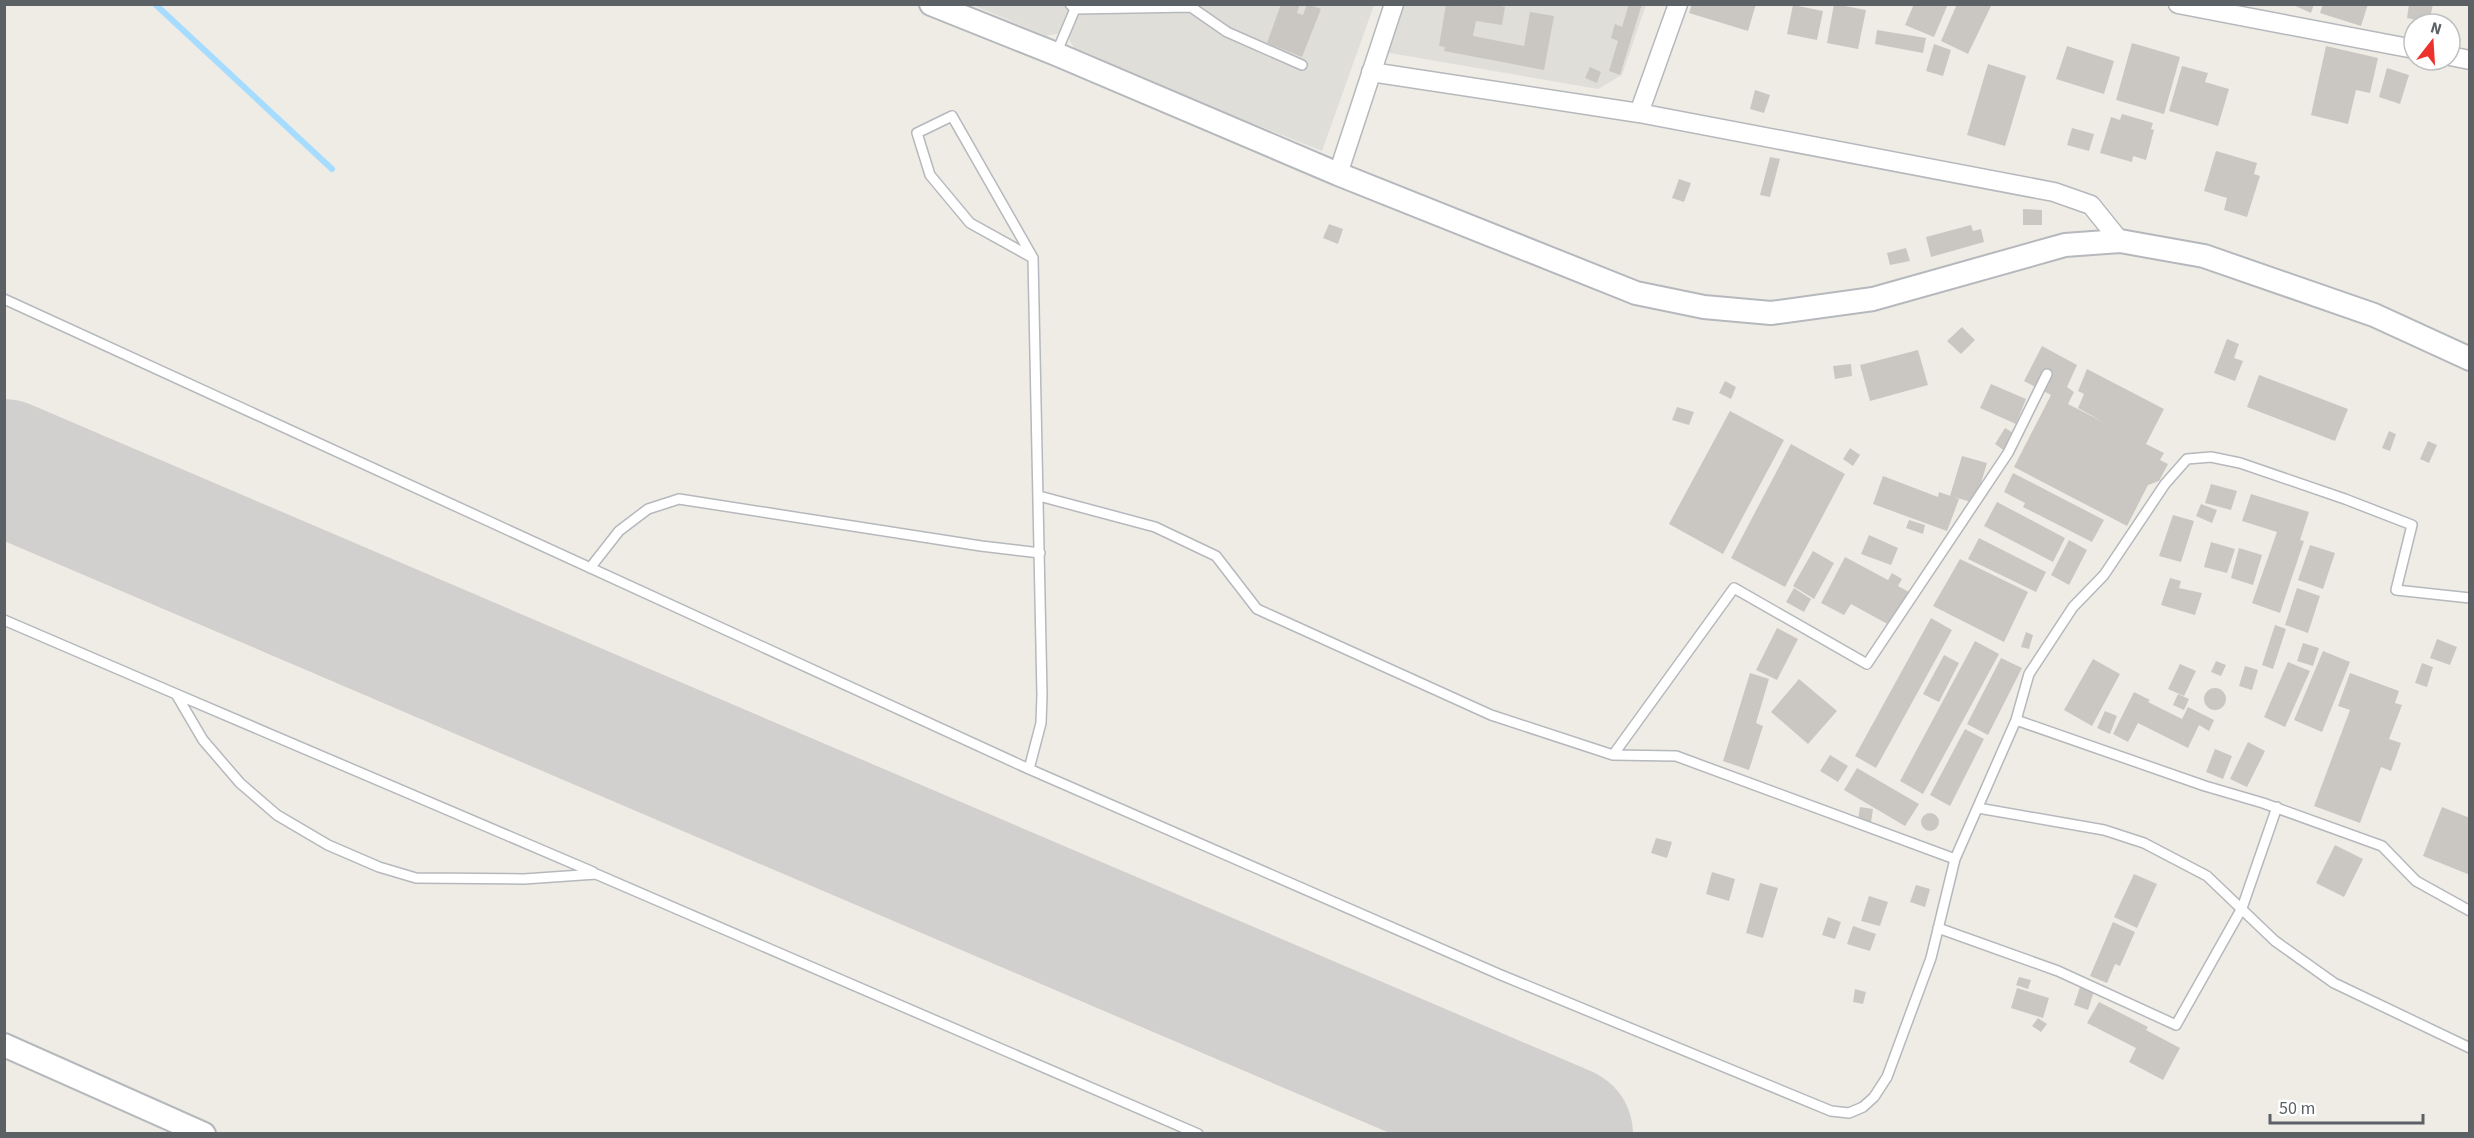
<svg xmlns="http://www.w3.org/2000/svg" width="2474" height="1138" font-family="'Source Sans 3',sans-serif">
	<rect width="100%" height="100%" fill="#efece5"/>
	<path fill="#e0ded9" d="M973,5h401l-52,146 -233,-93 -15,-10 -9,-16 -19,4z
		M1386,5h260l-24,70 -24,14 -214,-37z"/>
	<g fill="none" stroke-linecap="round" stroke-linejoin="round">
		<path stroke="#a5dcff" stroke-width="6" d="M155,4l177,165"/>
		<path stroke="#d2d0ce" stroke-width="136" d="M4,467l1561,667"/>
	</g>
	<path fill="#cac7c2" d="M1281,4h19l-3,9 6,2 4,-11 14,5 -19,48 -35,-14z
		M1446,4h46l13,3 -3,18 -26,-4 -3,15 51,10 6,-34 24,4 -10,54 -100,-19 1,-4 -6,-1z
		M1629,4h13l-22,71 -11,-4 9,-30 -7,-3 4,-14 7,3z
		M1692,4h64l-8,27 -59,-18z
		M1834,4l32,6 -8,39 -31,-6z
		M1914,4h34l-14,33 -29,-12z
		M1957,4h35l-24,50 -27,-13z
		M2291,4h23l-3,9z
		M2323,4h45l-7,22 -41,-13z
		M2409,4h24l-4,19 -22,-5z
		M1793,5l30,6 -6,29 -30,-6z
		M1877,30l49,8 -3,15 -48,-9z
		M2132,43l48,14 -16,57 -48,-14z
		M1934,44l17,6 -8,26 -17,-5z
		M2067,46l47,15 -10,33 -48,-15z
		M2326,46l52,12 -8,35 -14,-3 -8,34 -37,-9z
		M1988,64l38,12 -21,70 -38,-11z
		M2182,66l26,7 -3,9 24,7 -11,37 -49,-15z
		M1590,67l11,5 -4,11 -12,-5z
		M2387,68l22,7 -9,29 -21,-7z
		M1755,90l15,5 -6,18 -14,-4z
		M2122,114l31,9 -2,6 3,1 -8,30 -13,-4 -1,6 -32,-9 11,-36 9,3z
		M2072,128l22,6 -5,17 -22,-6z
		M2216,151l41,12 -3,11 6,2 -13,41 -23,-7 3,-12 -23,-7z
		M1770,157l10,2 -10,38 -10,-2z
		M1679,179l12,4 -7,19 -12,-4z
		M2023,209l19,1v15h-19z
		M1329,224l14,5 -5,15 -15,-6z
		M1971,225l2,6 8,-2 3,13 -53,15 -5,-20z
		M1906,248l4,13 -20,4 -3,-12z
		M1962,327l13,13 -14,14 -14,-13z
		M2227,339l12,5 -5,14 9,3 -8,20 -21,-8z
		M2042,346l35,19 -10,22 7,5 -6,12 37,19 -27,-15 6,-14 -6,-3 9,-22 77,40 -18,35 18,9 -4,7 8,4 -9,17 -11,4 -21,41 -113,-59 37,-72 -27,-14z
		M1918,350l10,35 -58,16 -10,-36z
		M1851,364l1,12 -17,3 -2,-13z
		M2259,375l89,34 -13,32 -88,-34z
		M1725,381l11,6 -5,12 -12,-6z
		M1991,384l35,15 -10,25 -36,-16z
		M1677,407l17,5 -5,13 -17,-5z
		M1730,411l54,29 -61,114 -54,-30z
		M2005,428l15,9 -11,17 -14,-10z
		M2389,431l7,3 -6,17 -8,-3z
		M2428,441l9,4 -8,18 -9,-4z
		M1791,444l54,30 -60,113 -54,-29z
		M1850,448l10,7 -7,11 -10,-7z
		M1962,456l25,7 -12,40 -25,-7z
		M2013,473l91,47 -12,22 -69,-35 2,-4 -21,-11z
		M1883,476l55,21 1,-5 20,7 -12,32 -74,-27z
		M2211,484l26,7 -6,19 -26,-7z
		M2251,494l58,18 -9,28 4,1 -24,72 -28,-10 25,-71 -35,-11z
		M1997,502l68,36 -12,24 -69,-36z
		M2201,504l16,6 -5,13 -16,-7z
		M2173,515l21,6 -13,41 -22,-6z
		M1909,520l16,5 -2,9 -17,-6z
		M1869,535l29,13 -7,17 -30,-11z
		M1979,538l67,34 -10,20 -68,-33z
		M2069,540l18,10 -18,35 -18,-10z
		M2211,542l24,7 -8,24 -23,-6z
		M2310,545l25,8 -12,36 -25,-9z
		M2239,548l23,7 -9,30 -22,-7z
		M1813,551l21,12 -20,36 -21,-13z
		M1845,557l43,23 4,-7 10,6 -4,7 11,6 -18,34 -40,-22 -7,11 -23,-12z
		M1960,559l68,33 -24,50 -71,-36z
		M2170,578l11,3 -2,7 23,5 -7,22 -34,-10z
		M1794,588l17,11 -7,13 -18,-10z
		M2297,588l23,8 -12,37 -23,-8z
		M1931,618l21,12 -76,138 -21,-12z
		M2275,625l11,4 -13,40 -11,-4z
		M1777,628l21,11 -21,41 -21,-10z
		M2026,632l7,3 -4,14 -8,-2z
		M2437,639l20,8 -7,18 -20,-7z
		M1975,641l24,13 -76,140 -23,-13z
		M2303,643l16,5 -6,18 -16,-5z
		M2323,651l27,11 -28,70 -28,-12z
		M1944,655l15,8 -20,39 -16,-8z
		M2001,658l21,10 -34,67 -21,-11z
		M2093,659l27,15 -28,52 -28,-16z
		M2216,661l10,4 -5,11 -10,-4z
		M2288,662l22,9 -25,56 -21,-10z
		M2422,663l11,4 -6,20 -12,-4z
		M2180,664l16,7 -12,25 -16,-7z
		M2245,666l13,4 -6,20 -13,-4z
		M1750,673l19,6 -13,44 7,3 -14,44 -26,-9z
		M2350,673l49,18 -4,12 7,2 -13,34 12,4 -10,28 -10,-4 -21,56 -46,-17 36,-96 -12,-4z
		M1799,679l38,32 -29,33 -37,-32z
		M2204 699a11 11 0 1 1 22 0a11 11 0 1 1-22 0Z
		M2134,692l16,8 -2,2 34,17 6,-12 26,13 -5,11 -10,-6 -11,23 -50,-25 -10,19 -15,-8z
		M2178,694l11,5 -5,11 -11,-5z
		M2105,711l12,5 -7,18 -13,-6z
		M1965,729l19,10 -34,67 -20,-11z
		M2248,742l17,9 -18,36 -17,-8z
		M2215,749l17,7 -9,23 -17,-7z
		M1830,755l18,11 -10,16 -18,-11z
		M1857,768l62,36 -14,22 -61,-36z
		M1860,807l13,2 -2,13 -13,-2z
		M2442,807l28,11v57l-47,-19z
		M1921 822a9 9 0 1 1 18 0a9 9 0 1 1-18 0Z
		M1656,838l16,4 -5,16 -16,-5z
		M2335,845l28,14 -19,38 -28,-14z
		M1712,872l23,7 -6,22 -23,-7z
		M2134,874l23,10 -20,44 -23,-11z
		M1760,883l18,5 -15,50 -17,-5z
		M1916,885l14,4 -5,18 -15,-5z
		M1869,896l19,6 -8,24 -19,-5z
		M1828,917l13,5 -6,17 -13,-4z
		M2113,922l22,10 -15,34 -5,-2 -8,19 -17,-7z
		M1853,926l23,8 -6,17 -23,-7z
		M2019,977l12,3 -3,9 -12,-4z
		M2080,987l14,4 -6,19 -14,-5z
		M2017,988l32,10 -6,20 -32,-10z
		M1855,989l11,3 -3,12 -10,-2z
		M2099,1002l49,25 -2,3 34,18 -17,32 -34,-18 7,-14 -49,-25z
		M2038,1018l9,6 -6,8 -9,-6z"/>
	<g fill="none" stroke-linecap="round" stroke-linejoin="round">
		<g stroke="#b5b8bc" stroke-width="12">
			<path id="service" d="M1075,9l116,-2 36,25 75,33
				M1056,54l19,-45 -5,-5
				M4,299l1025,470 472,206 330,136 18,2 14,-6 11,-10 13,-20 44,-119 24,-99 61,-139 13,-46 44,-67 31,-32 61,-91 22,-25 24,-2 29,6 105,36 67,26 -16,65 74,8
				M1039,496l116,31 61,29 41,53 234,106 122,40 63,1 279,103
				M590,568l29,-37 29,-22 31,-10 302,47 59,7
				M4,620l172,74 27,46 37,43 37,32 51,30 51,22 37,11 108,1 72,-5 602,260
				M176,694l417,178
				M2016,720l189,66 58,17 119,43 34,35 54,30
				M1613,755l121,-167 133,76 141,-211 39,-79
				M1029,769l12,-46 1,-28 -9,-437 -81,-142 -35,17 13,42 40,48 63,35
				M1978,808l126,22 40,13 63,33 68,65 59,42 136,65
				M1938,928l120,43 118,54 66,-117 35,-101"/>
		</g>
		<g stroke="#b5b8bc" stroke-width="21">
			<path id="minor" d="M2178,4l236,45
				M2450,56l20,4
				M1371,72l268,41 415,79 37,13 29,36
				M1639,113l39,-109
				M1338,174l56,-170"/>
		</g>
		<g stroke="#b5b8bc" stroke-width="26">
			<path id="tertiary" d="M931,4l125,50 282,120 298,119 68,14 67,6 102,-14 192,-54 55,-4 84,15 170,59 96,44
				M4,1045l200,89"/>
		</g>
		<use href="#service" stroke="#fff" stroke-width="9"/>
		<use href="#minor" stroke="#fff" stroke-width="18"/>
		<use href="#tertiary" stroke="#fff" stroke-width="22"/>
	</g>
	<rect width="2474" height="1138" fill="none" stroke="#5c6166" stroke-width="12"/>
	<g transform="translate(2432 42) rotate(17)"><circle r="28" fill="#ffffff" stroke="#bec0c2" stroke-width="1.5"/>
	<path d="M0-4.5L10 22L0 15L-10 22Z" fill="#ed322d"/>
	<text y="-9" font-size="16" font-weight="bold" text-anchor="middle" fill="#5c6166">N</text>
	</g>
	<path d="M2270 1114v9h153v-9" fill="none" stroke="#5c6166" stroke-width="3"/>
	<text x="2279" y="1114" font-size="18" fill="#5c6166" stroke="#ffffff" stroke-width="4.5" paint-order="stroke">50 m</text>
</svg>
